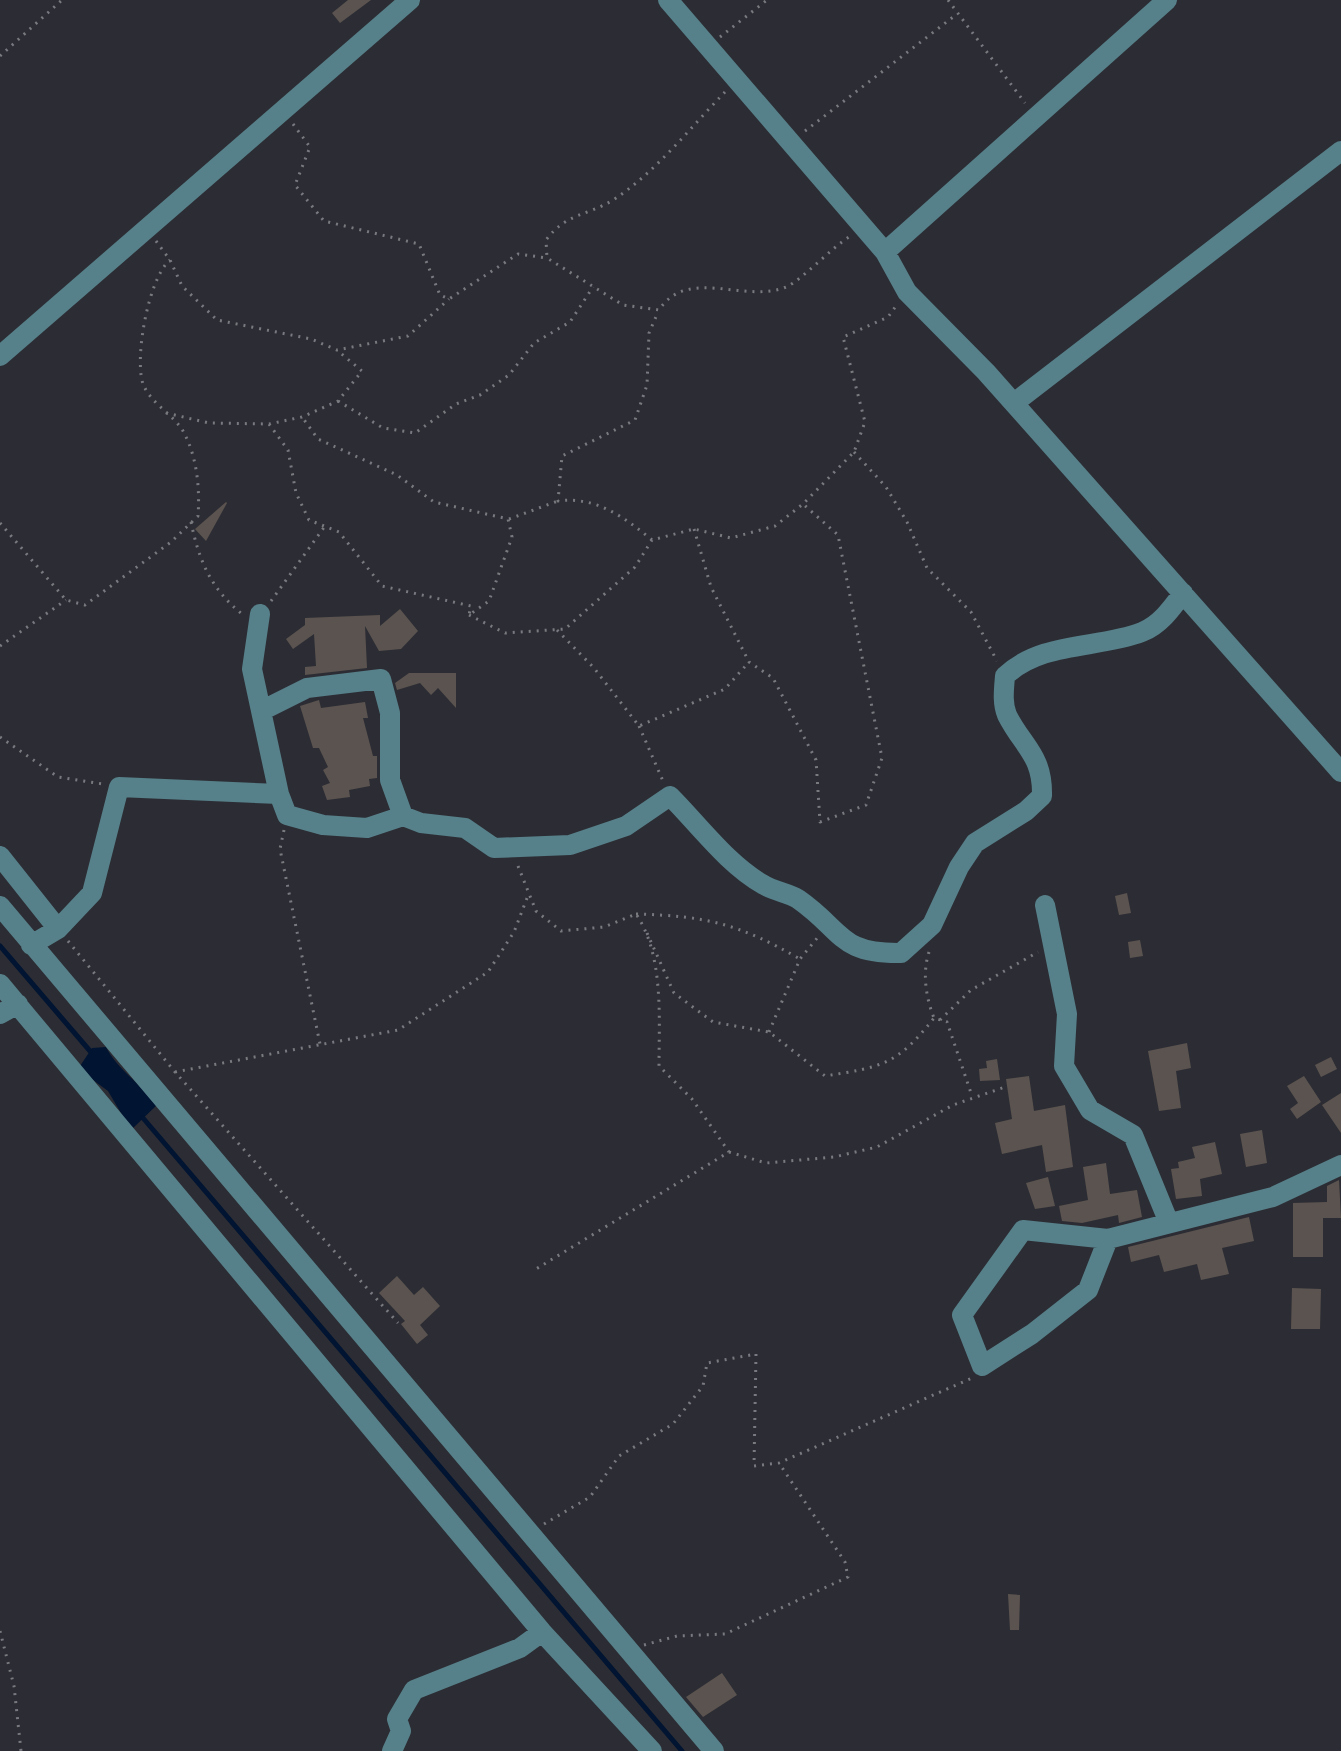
<svg xmlns="http://www.w3.org/2000/svg" width="1341" height="1751" font-family="Signika,sans-serif">
	<rect width="100%" height="100%" fill="#2c2d34"/>
	<path fill="#011431" d="M106,1047c11,22 35,37 51,58l-26,25 -23,-39 -30,-22 14,-21z"/>
	<g fill="none" stroke-linecap="round" stroke-linejoin="round">
		<path stroke="#011431" stroke-width="5" d="M0,946l90,105
			M143,1118l539,633"/>
	</g>
	<path fill="#5b534f" d="M348,0h23l-31,23 -8,-10z
		M226,502l1,1 -21,38 -11,-12z
		M400,609l18,22 -17,18 -22,2 -14,-25 2,42 -62,7v-8l11,-1 -2,-32 -21,15 -7,-10 19,-14v-7l75,-3v11z
		M409,673h47v35l-18,-20 -7,7 -11,-12 -23,7 -2,-7z
		M319,700l2,8 44,-6 3,16h-5l10,38h4v22l-8,1 1,7 -21,4 1,7 -23,3 -5,-14 8,-3 -7,-13 5,-3 -9,-19h-6l-13,-42z
		M1127,893l4,20 -12,2 -4,-19z
		M1140,940l3,16 -13,2 -2,-16z
		M1187,1043l4,25 -15,3 5,37 -22,3 -11,-60z
		M1331,1057l6,12 -16,8 -6,-12z
		M997,1059l3,21 -20,1 -1,-12 8,-1 -1,-7z
		M1029,1076l5,35 31,-6 8,62 -27,5 -4,-27 -40,9 -7,-31 17,-4 -6,-40z
		M1304,1076l17,26 -24,17 -7,-10 8,-6 -11,-17z
		M1341,1093v40l-19,-28z
		M1262,1130l5,33 -21,4 -6,-33z
		M1215,1142l7,32 -22,5 2,17 -26,3 -5,-30 8,-1 -1,-6 17,-4 -3,-11z
		M1106,1163l4,31 27,-4 5,27 -23,6 -1,-8 -36,8 -20,-2 -3,-15 29,-6 -5,-33z
		M1048,1177l7,29 -20,3 -9,-26z
		M1339,1180l2,38h-18v39h-30v-54l34,-1v-16z
		M1249,1217l5,24 -32,7 7,26 -28,6 -4,-16 -33,8 -5,-17 -28,7 -3,-15z
		M397,1276l17,19 9,-8 17,19 -20,19 8,10 -11,9 -16,-20 4,-3 -26,-28z
		M1292,1288l29,1 -1,40h-29z
		M1008,1594l12,1 -1,35h-9z
		M722,1673l15,22 -34,22 -17,-20z"/>
	<g fill="none" stroke-linecap="round" stroke-linejoin="round">
		<path stroke="#797a80" stroke-width="3" stroke-dasharray="2 6" stroke-linecap="butt" d="M948,0l77,103
			M720,37l47,-37
			M0,56l62,-56
			M725,92c-35,36 -70,81 -112,108 -26,16 -47,13 -67,40l1,18 76,47 36,5c29,-44 85,-6 127,-23 16,-7 44,-38 63,-50
			M293,124l17,23 -15,38 29,36 95,23 21,51 9,4 69,-45 29,4
			M805,131l152,-117
			M156,241l14,19 12,26 35,34 94,19 26,11 71,-14 41,-37
			M338,401l45,27 32,5 41,-29 24,-9 29,-20 25,-32 36,-21 23,-35
			M166,413l43,10 60,1 33,-7 36,-16 24,-30 -24,-20
			M269,424l19,26 8,43 13,27 30,12 43,54 89,20 -2,9 20,-14 23,-64 -4,-18 -74,-17 -37,-27 -79,-36 -16,-22
			M854,452l32,35 21,35 20,46 44,44 26,49
			M509,519l49,-18
			M191,522c8,39 20,67 51,92
			M0,523l66,77 19,5 86,-63 27,-26c2,-28 -1,-60 -15,-85 -10,-17 -32,-27 -40,-47 -9,-27 6,-107 27,-124
			M694,529l17,58 38,75 24,16 43,82 4,62 46,-17 16,-47 -44,-223 -35,-31
			M652,540c-28,-23 -56,-44 -94,-39l4,-45 73,-36 12,-35 2,-52 9,-21
			M271,601l54,-75
			M469,615l36,18 60,-4 70,-62 17,-27 42,-11 37,9 44,-12 28,-22 51,-52 11,-30 -22,-85 45,-20 8,-11
			M557,630l37,38 45,58 86,-37 24,-27
			M0,646l66,-46
			M639,726l24,55
			M0,737l58,40 45,7
			M284,830l-4,19 40,195
			M518,866l18,45 25,20 43,-4 32,-13c28,41 23,104 23,152l33,33 37,53 -193,117
			M636,914c71,2 103,10 164,45
			M647,933l27,60 39,29 56,10 56,44c57,-9 72,-11 109,-58
			M68,941l107,131 223,251
			M929,952c-7,21 -3,46 5,66l13,4 25,74
			M940,1020l31,-30 67,-38
			M769,1032l31,-73 18,-22
			M175,1072l223,-42 90,-58 26,-40 15,-39
			M729,1152l37,11 68,-6 43,-10 76,-42 52,-18
			M544,1524l46,-27 29,-41 54,-32 30,-38 4,-23 49,-9 -2,112 25,-3 193,-85
			M0,1631l14,55 7,65
			M644,1645l33,-9 48,-2 123,-57 -3,-15 -66,-99"/>
		<path stroke="#57818a" stroke-width="20" d="M668,0l217,252 22,40 79,80 355,400
			M885,252l282,-252
			M0,356l410,-356
			M1014,403l327,-252
			M260,614l-8,55 27,125
			M261,711l46,-23 74,-9 9,34v67l13,36
			M0,856l58,73
			M1045,905l22,109 -3,52 26,44 43,25 36,88
			M0,906l714,845
			M31,945l27,-16 34,-36 27,-106 160,7 8,21 36,10 44,3 36,-12 18,7 44,5 29,20 76,-3 56,-19 44,-30c29,29 58,69 94,89 10,6 24,8 34,14 46,32 40,55 103,54l31,-28 27,-58 16,-24 51,-32 16,-15c1,-41 -19,-49 -35,-81 -5,-12 -3,-26 -2,-39 37,-35 93,-27 137,-44 18,-7 30,-24 41,-39
			M0,984l542,648 110,119
			M0,1014l18,-10
			M1108,1239l-20,51 -56,44 -50,32 -20,-51 61,-85 85,9 165,-42 68,-32
			M392,1751l9,-20 -4,-12 17,-29 106,-42 22,-16"/>
	</g>
</svg>
